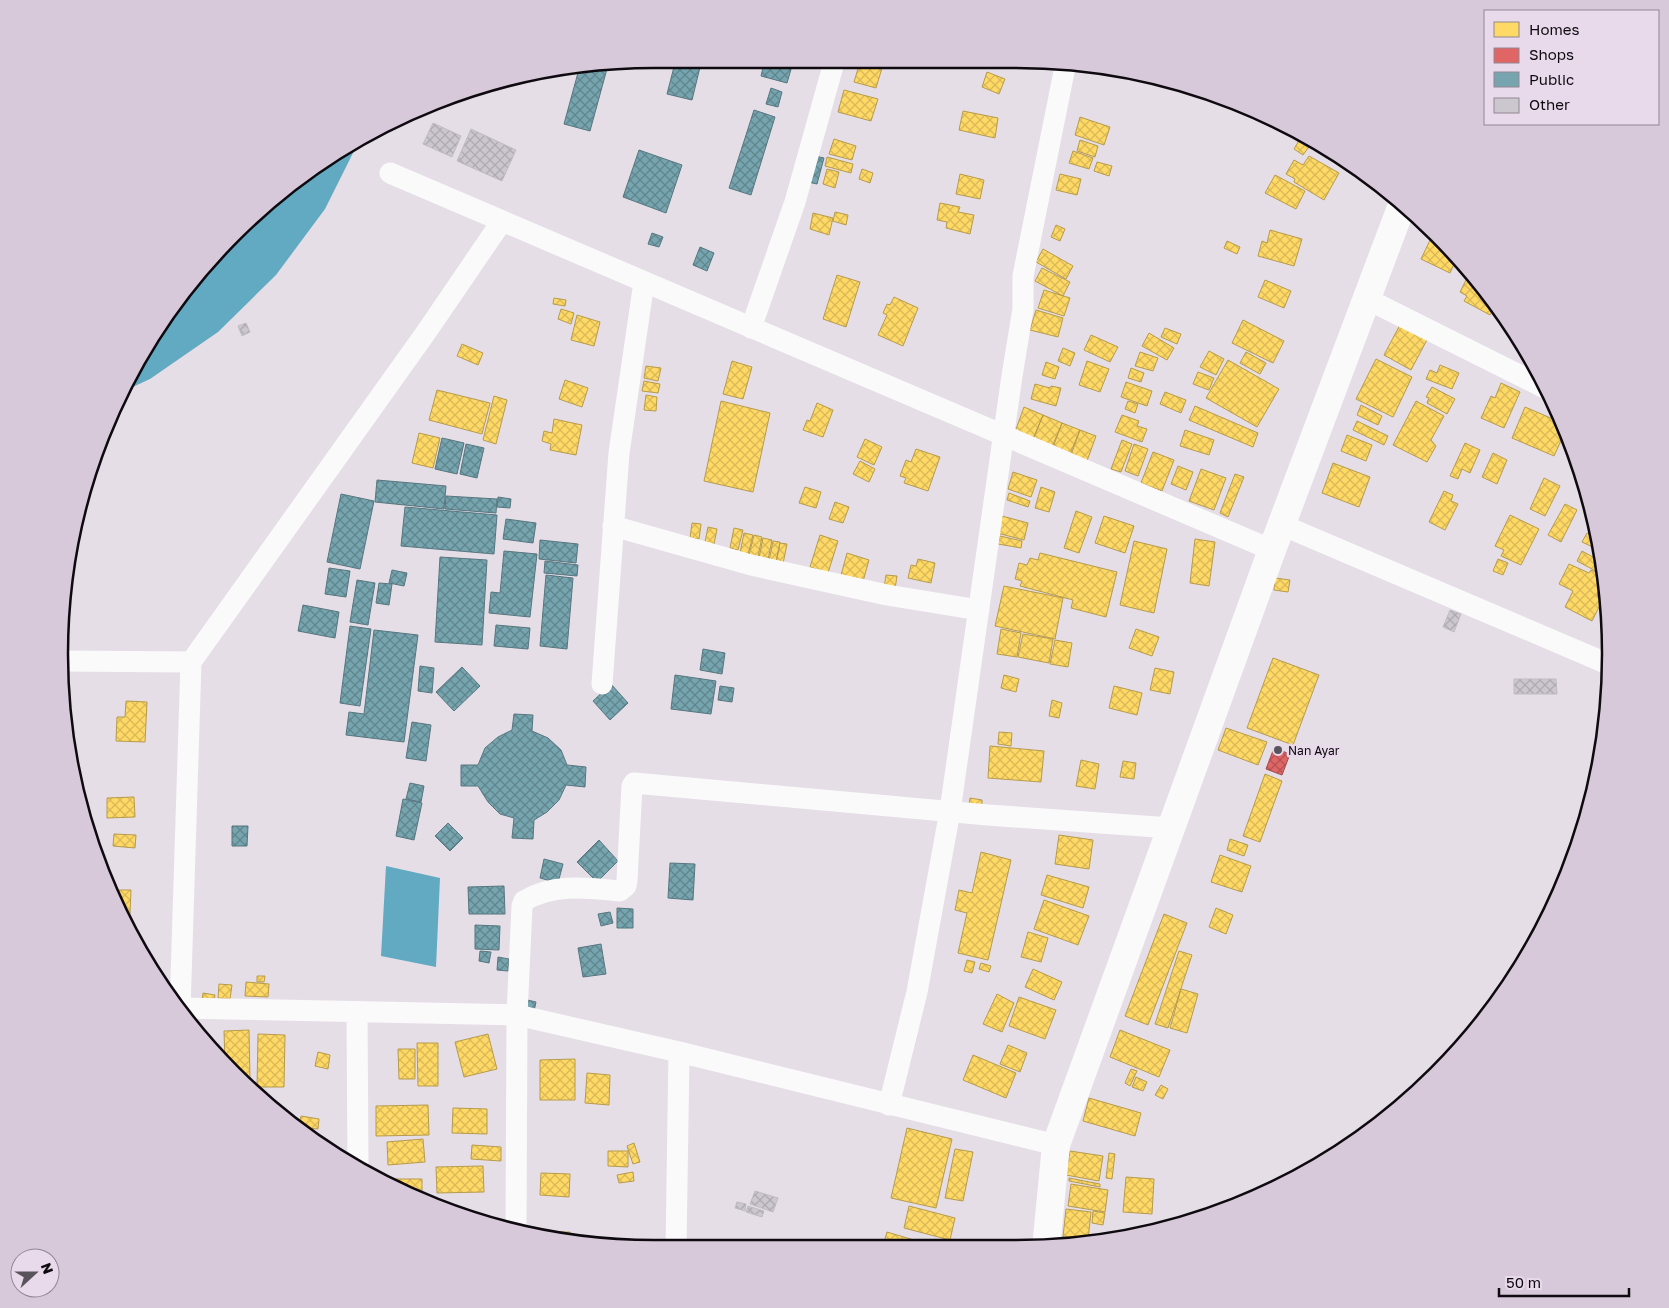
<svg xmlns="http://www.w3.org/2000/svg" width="1669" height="1308" font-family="'Golos Text',sans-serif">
	<defs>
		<pattern id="homes-cross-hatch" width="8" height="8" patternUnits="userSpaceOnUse" patternTransform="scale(1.25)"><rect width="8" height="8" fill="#ffd966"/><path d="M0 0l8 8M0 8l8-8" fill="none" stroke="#d9b957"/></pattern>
		<pattern id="shops-cross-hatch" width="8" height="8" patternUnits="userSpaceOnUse" patternTransform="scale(1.25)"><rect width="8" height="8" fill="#e06666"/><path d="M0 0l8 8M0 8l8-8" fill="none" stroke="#b45253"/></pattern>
		<pattern id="public-cross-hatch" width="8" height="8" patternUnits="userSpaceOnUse" patternTransform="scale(1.25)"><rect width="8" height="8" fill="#76a5af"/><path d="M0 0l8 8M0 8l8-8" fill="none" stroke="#5f858d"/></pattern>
		<pattern id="building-cross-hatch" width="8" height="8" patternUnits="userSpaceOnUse" patternTransform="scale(1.25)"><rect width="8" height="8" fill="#ccc7ce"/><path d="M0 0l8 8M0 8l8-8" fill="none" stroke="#aeaab0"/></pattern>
	</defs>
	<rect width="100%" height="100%" fill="#e5dee7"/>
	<path fill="#62aac1" d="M361,137l-36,72 -49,66 -58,57 -68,47 -26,12 14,-34 95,-124 123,-94z
		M386,866l54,12 -4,89 -55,-11z"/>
	<path fill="url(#homes-cross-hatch)" stroke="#b79b4c" d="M901,60h21l-4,8 -18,-7z
		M860,62l22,6 -6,20 -22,-6z
		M987,72l18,7 -6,15 -17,-7z
		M844,90l34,9 -7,22 -33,-9z
		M963,111l35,7 -3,20 -36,-8z
		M1080,117l30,10 -6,18 -29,-10z
		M1299,132l22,12 -3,4 -7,-4 -8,11 -9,-6 7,-12 -3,-3z
		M834,139l22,7 -4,14 -23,-6z
		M1080,140l18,6 -3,11 -18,-6z
		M1073,151l20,7 -4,11 -20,-6z
		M1309,156l30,17 -15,27 -30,-18 1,-3 -9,-5 8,-14 9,5z
		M827,157l26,7 -2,9 -26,-7z
		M1097,162l15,4 -3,10 -15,-5z
		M827,169l12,3 -4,16 -12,-4z
		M862,169l11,4 -3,10 -11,-4z
		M960,174l24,6 -4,19 -24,-5z
		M1060,174l21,5 -4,16 -21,-5z
		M1275,175l30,16 -9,18 -31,-16z
		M940,203l20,4 -2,5 16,3 -4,19 -24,-6 1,-6 -10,-2z
		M835,212l13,3 -2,10 -13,-4z
		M813,213l20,5 -4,17 -19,-6z
		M1056,225l9,4 -5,12 -9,-4z
		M1270,230l32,9 -8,27 -36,-10 4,-15 5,2z
		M1433,234l28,26 -4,-2 -7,15 -29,-14z
		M1227,241l13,6 -3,7 -13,-6z
		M1043,249l30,17 -7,13 -30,-17z
		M1042,268l28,14 -7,14 -28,-15z
		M837,275l23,7 -14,45 -23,-8z
		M1467,278l8,4 -2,4 11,6 11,14 -5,9 -26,-14 3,-5 -7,-4z
		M1265,280l26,11 -7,17 -26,-11z
		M1044,290l26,8 -6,18 -26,-8z
		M894,297l24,11 -15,38 -25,-11 9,-20 -4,-2 4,-9 3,1z
		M554,298l12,2 -1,6 -12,-2z
		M561,309l13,4 -3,11 -13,-5z
		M1036,310l27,8 -5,19 -28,-7z
		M577,315l23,7 -6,24 -23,-6z
		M1243,320l41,21 -11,22 -41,-20z
		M1402,321l27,15 -18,34 -27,-15z
		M1165,328l16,6 -4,10 -16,-7z
		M1149,333l25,15 -7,12 -25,-14z
		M1091,335l27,12 -8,15 -26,-12z
		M462,344l21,9 -5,12 -21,-9z
		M1063,348l12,5 -5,13 -12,-5z
		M1209,351l15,8 -8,16 -16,-8z
		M1140,352l18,6 -5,13 -18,-5z
		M1246,352l20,11 -6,11 -20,-11z
		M1376,359l36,18 -19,40 -37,-18z
		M1228,360l51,29 -22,38 -51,-29z
		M732,361l20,6 -9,32 -20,-5z
		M1087,361l22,8 -9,23 -21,-7z
		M1046,362l13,5 -4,12 -13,-4z
		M1440,365l19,8 -7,16 -26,-10 4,-9 7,3z
		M646,366l15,2 -3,13 -14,-3z
		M1131,368l13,5 -3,9 -13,-4z
		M1198,372l16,6 -5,12 -16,-6z
		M565,380l23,8 -6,19 -23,-8z
		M644,381l16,3 -2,9 -16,-2z
		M1126,382l26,9 -5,15 -26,-9z
		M1501,383l19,9 -16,36 -23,-10 10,-22 4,2z
		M1035,384l15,4 1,-2 10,2 -5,18 -25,-7z
		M1432,387l23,12 -8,15 -20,-11 2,-5 -3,-1z
		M437,390l53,13 -8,31 -53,-14z
		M1165,392l21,8 -5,13 -21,-9z
		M646,395l11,2 -1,14 -12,-1z
		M494,396l13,4 -11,44 -13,-4z
		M721,401l49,12 -17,79 -49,-11z
		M1128,401l10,3 -3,9 -10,-4z
		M1416,401l28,15 -13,24 5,6 -9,16 -34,-17z
		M817,403l16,7 -10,27 -20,-7 4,-10 3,1z
		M1361,405l21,11 -4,9 -21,-10z
		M1195,406l63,27 -5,14 -64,-27z
		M1024,407l19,8 -10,24 -18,-7z
		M1525,407l35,15 5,10 -11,24 -42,-18z
		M1043,415l19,8 -10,24 -19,-7z
		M1122,415l17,6 -2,5 10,3 -5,13 -27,-10z
		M554,419l28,6 -6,30 -26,-5 1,-6 -9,-3 2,-10 8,2z
		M1357,421l31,15 -4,9 -31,-15z
		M1062,423l18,7 -10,24 -17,-7z
		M1080,430l16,6 -9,25 -16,-6z
		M1185,430l29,10 -5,15 -29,-9z
		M419,433l21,5 -7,30 -21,-5z
		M1347,435l25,10 -6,16 -25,-10z
		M865,439l17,8 -8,18 -17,-8z
		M1122,440l10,4 -11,28 -10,-3z
		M1465,443l15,7 -10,23 -8,-4 -4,10 -8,-3z
		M1134,444l14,5 -10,27 -13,-5z
		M916,449l24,8 -12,34 -24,-8 2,-5 -6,-2 6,-16 5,2z
		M1153,452l21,8 -12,31 -21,-8z
		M1493,453l14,7 -10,24 -15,-7z
		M860,461l15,8 -6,13 -16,-8z
		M1333,463l37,14 -11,30 -37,-14z
		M1178,466l15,6 -7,18 -15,-6z
		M1201,469l25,9 -12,32 -25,-9z
		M1013,472l24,8 -6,17 -23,-8z
		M1235,474l9,3 -16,40 -8,-4z
		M1544,478l16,8 -15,30 -15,-7z
		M805,487l16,5 -5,16 -17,-5z
		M1041,487l14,5 -6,20 -14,-4z
		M1444,491l9,4 -2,6 7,3 -13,26 -16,-8z
		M1009,493l21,8 -2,6 -21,-7z
		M835,502l14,5 -6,16 -14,-4z
		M1565,504l12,6 -16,32 -13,-7z
		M1076,511l16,6 -13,36 -15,-5z
		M1510,515l29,14 -18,36 -20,-9 3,-6 -9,-4z
		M1002,516l26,7 -4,17 -27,-7z
		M1104,516l30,10 -9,27 -30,-10z
		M692,523l9,1 -2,15 -9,-1z
		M708,527l9,2 -4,20 -9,-2z
		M734,528l9,2 -5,20 -8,-2z
		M1594,529l5,21 -17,-8 5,-9 3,2z
		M744,533l9,2 -5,20 -8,-2z
		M754,535l8,2 -4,20 -9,-2z
		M820,535l18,6 -10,32 -18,-6z
		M1000,536l22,5 -1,7 -23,-4z
		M763,538l9,2 -4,20 -9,-2z
		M1195,539l20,3 -6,44 -19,-3z
		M773,541l7,1 -4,21 -7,-2z
		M1134,541l33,8 -13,64 -34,-8z
		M780,543l7,1 -4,20 -7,-1z
		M1582,551l20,11 3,14 -28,-15z
		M847,553l22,7 -7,25 -22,-6z
		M1040,553l77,19 -11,45 -35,-9 2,-8 -53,-14 2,-5 -7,-2 4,-16 8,2 3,-7 8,2z
		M918,559l17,4 -4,20 -23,-5 3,-13 5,1z
		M1498,559l10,4 -5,12 -10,-4z
		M1569,564l20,9 2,-3 14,7 -8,19 6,3 -11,22 -27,-14 8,-16 -14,-7z
		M886,575l11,1 -2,13 -11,-1z
		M1275,578l15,2 -2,12 -14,-2z
		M1004,586l59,12 -8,41 -60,-13z
		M1001,629l20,4 -4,24 -20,-3z
		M1136,629l23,8 -7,19 -23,-8z
		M1023,634l30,5 -4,24 -31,-6z
		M1055,640l17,3 -4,24 -18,-3z
		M1273,658l46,17 -26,70 -46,-17z
		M1155,668l19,4 -4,22 -20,-4z
		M1004,675l15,4 -3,13 -15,-4z
		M1114,686l28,7 -5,22 -28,-7z
		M1052,700l10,3 -3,15 -10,-2z
		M126,701l21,1 -2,40 -29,-1 1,-24h8z
		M1226,728l41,14 -9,23 -40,-15z
		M999,732l13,1 -1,13 -13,-2z
		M990,746l54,5 -3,31 -53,-4z
		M1081,760l18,4 -4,25 -19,-3z
		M1123,761l13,2 -2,16 -14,-2z
		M1265,774l17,7 -22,61 -17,-6z
		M134,797l1,20 -28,1v-20z
		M970,798l12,2v6l-13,-1z
		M114,834l22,1 -1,13 -22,-2z
		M1059,835l34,5 -4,29 -34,-5z
		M1230,839l18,6 -4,11 -17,-6z
		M981,852l30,8 -23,100 -30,-7 9,-40 -12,-3 4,-20 13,3z
		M1220,855l31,11 -9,26 -31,-10z
		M1047,875l42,12 -6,21 -42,-13z
		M113,890h18l-1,24h-7z
		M1044,900l45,16 -11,29 -44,-16z
		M1216,908l17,7 -7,19 -17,-7z
		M1164,914l23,9 -39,102 -23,-9z
		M1028,932l20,6 -7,24 -20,-5z
		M1179,951l13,4 -24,73 -13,-4z
		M967,960l8,2 -3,11 -8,-2z
		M981,963l10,3 -2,6 -10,-3z
		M1033,969l29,13 -8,18 -29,-13z
		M257,976h8l-1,6h-7z
		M246,982l23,2 -1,13 -23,-1z
		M219,984l13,1 -2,14 -12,-1z
		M1181,989l17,5 -11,39 -17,-5z
		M203,993l12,2 -1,7 -12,-2z
		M997,994l17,9 -12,29 -19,-8z
		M1019,997l37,13 -11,29 -36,-13z
		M249,1030l1,49h-7l-18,-16 -1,-32z
		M1120,1030l50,20 -11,27 -49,-20z
		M258,1034l27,1 -1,52h-27z
		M488,1034l9,35 -33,8 -9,-35z
		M417,1043h21v43h-20z
		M1008,1045l19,8 -7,19 -20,-8z
		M398,1049h17v30h-16z
		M318,1052l12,3 -2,14 -13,-3z
		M973,1055l43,18 -10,25 -43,-18z
		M575,1059v41h-35v-40z
		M1131,1069l6,2 -7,15 -5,-3z
		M587,1073l23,2 -1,30 -24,-2z
		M1136,1077l11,5 -4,9 -11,-4z
		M1161,1085l7,4 -5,10 -8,-4z
		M1089,1098l52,15 -6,23 -52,-15z
		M428,1105l1,30 -53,1v-30z
		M453,1108l34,1v25l-35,-1z
		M301,1116l18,3 -1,10 -19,-2z
		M907,1128l45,11 -16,69 -45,-10z
		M423,1139l2,23 -37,3 -1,-23z
		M634,1143l6,19 -7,2 -6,-18z
		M472,1145l29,2v14l-30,-2z
		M955,1149l18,3 -10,49 -18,-3z
		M608,1151h20v16l-20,-1z
		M1070,1151l33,5 -4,25 -33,-6z
		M1109,1153l6,1 -3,25 -6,-1z
		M483,1166l1,26 -47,1 -1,-26z
		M633,1172l1,9 -15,2 -2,-8z
		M541,1173l29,1 -1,23 -29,-2z
		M1126,1177l28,2 -2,35 -29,-2z
		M1069,1178l31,6v3l-31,-6z
		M383,1179h39v18h-9l-30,-16z
		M1071,1184l37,6 -3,22 -37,-6z
		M909,1206l46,12 -5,22 -46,-12z
		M1066,1209l25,3 -3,28h4l-30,6z
		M1093,1211l12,2 -2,12 -11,-2z
		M542,1232h28v9l-28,-3z
		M887,1232l27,8 -3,8 -29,1z
		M630,1239v8l-24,-2v-3z"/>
	<path fill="url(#shops-cross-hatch)" stroke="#a14a4c" d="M1274,748l16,6 -8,21 -16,-6z"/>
	<path fill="url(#public-cross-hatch)" stroke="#57767f" d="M676,59h26l-10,41 -25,-6z
		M765,59h29l-7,24 -26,-7z
		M608,65l-18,66 -26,-7 15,-55z
		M771,88l11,4 -4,15 -12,-3z
		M754,110l21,7 -24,78 -22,-7z
		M639,150l43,15 -16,48 -43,-16z
		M815,156l9,2 -7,26 -9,-2z
		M652,233l11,4 -4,10 -11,-3z
		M700,247l14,6 -7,18 -14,-6z
		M442,438l22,5 -7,31 -22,-5z
		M466,444l18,4 -7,30 -17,-4z
		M377,480l69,6 -2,23 -69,-7z
		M341,494l33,7 -14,68 -33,-7z
		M446,496l51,3 -1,14 -51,-4z
		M498,497l13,2 -1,9 -13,-1z
		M405,507l92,8 -3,39 -93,-8z
		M506,519l30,4 -3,20 -30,-4z
		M540,540l38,4 -2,19 -37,-4z
		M504,551l33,3 -7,63 -41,-4 2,-21 9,1z
		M440,557l47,3 -5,85 -47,-3z
		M545,561l33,4 -1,11 -33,-3z
		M329,568l21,3 -4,26 -21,-3z
		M392,570l15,3 -3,13 -15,-3z
		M546,575l27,3 -6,71 -27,-3z
		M357,580l18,3 -7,42 -18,-3z
		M379,583l13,1 -3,21 -13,-2z
		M303,605l36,7 -4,26 -37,-7z
		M496,625l34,3 -2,21 -34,-3z
		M350,626l21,3 -11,77 -20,-3z
		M374,630l44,5 -14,107 -58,-7 3,-23 15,2z
		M703,649l22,4 -3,21 -22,-4z
		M420,666l14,2 -2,25 -14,-2z
		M462,667l18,19 -26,25 -18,-19z
		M675,675l41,6 -5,33 -40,-5z
		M611,684l17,19 -18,17 -17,-19z
		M720,686l14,2 -2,14 -14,-2z
		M514,714l19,1 -1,16 16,7 13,12 6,15 19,2 -1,20 -19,-2 -7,15 -12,12 -13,8 -1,19 -21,-1 2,-20 -14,-4 -12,-12 -10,-16h-17v-21h17l7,-17 13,-11 14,-7z
		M412,722l19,3 -5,36 -20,-3z
		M410,783l14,3 -3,16 -15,-3z
		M403,799l19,4 -8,37 -18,-4z
		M448,823l15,15 -13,13 -15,-15z
		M232,826h16l-1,20h-15z
		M599,840l19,21 -21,21 -20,-20z
		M544,859l19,5 -5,19 -18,-5z
		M670,863l25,1 -2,36 -25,-2z
		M504,886l1,28h-36l-1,-27z
		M617,908l16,1v19h-16z
		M610,912l3,11 -12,3 -3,-12z
		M475,925l25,1 -1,24 -24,-1z
		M601,944l5,30 -23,3 -5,-29z
		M480,951l11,1 -2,11 -10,-2z
		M498,957l11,2 -1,12 -11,-1z
		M523,999l13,3 -3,14z"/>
	<path fill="url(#building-cross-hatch)" stroke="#c1bbc2" d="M433,123l28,13 -9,21 -29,-13z
		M471,129l45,21 -14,31 -45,-20z
		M246,323l4,9 -8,4 -4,-10z
		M1450,610l11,4 -7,18 -11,-5z
		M1514,679h42l1,15h-43z
		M755,1191l23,7 -5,14 -23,-8z
		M737,1202l9,2 -1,7 -10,-3z
		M748,1206l16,5 -2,6 -16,-5z"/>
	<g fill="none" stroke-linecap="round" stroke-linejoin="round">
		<path stroke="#fbfafb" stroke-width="21" d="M390,173l882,377
			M1367,299l178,89
			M751,328l44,-126 40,-143
			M1282,525l326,139
			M613,526l138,39 136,30 92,15
			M60,661l131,1
			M602,684l17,-231 25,-171
			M179,1008l338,7 162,37 377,93
			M180,1010l11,-348 236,-331 75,-110
			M357,1012l1,155
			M889,1105l28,-113 33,-181 62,-435 11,-67v-33l43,-214
			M516,1231l1,-216 5,-109 2,-5c29,-18 64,-13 96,-10l6,-5 1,-6 5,-94 2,-3 354,32 183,13
			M676,1249l3,-197"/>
		<path stroke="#fbfafb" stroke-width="28" d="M1046,1248l10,-103 216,-595 130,-345"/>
	</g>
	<circle fill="#59545b" stroke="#e8daeb" stroke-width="2" cx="1278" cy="750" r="5"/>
	<g text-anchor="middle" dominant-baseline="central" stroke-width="5" stroke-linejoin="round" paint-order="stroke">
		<g font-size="12" fill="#0e0a10" stroke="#e8daeb" text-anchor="start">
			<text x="1288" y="750">Nan Ayar</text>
		</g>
	</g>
	<path d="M0 0H1669V1308H0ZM654 68H1016A586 586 0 0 1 1602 654V654A586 586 0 0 1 1016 1240H654A586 586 0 0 1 68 654V654A586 586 0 0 1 654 68Z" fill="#d7c9d9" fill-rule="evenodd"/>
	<path fill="none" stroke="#0e0a10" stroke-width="2.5" d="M654 68H1016A586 586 0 0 1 1602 654V654A586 586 0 0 1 1016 1240H654A586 586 0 0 1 68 654V654A586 586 0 0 1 654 68Z"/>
	<rect x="1484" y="10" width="175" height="115" fill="#e8daeb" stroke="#918793"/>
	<rect x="1494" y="22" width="25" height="15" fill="#ffd966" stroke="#918793"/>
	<text x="1529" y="35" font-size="15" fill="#0e0a10">Homes</text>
	<rect x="1494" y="48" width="25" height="15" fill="#e06666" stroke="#918793"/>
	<text x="1529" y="60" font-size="15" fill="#0e0a10">Shops</text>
	<rect x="1494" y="72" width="25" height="15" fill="#76a5af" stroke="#918793"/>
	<text x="1529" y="85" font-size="15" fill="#0e0a10">Public</text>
	<rect x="1494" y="98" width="25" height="15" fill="#ccc7ce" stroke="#918793"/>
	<text x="1529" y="110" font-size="15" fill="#0e0a10">Other</text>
	<g transform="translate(35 1273) rotate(69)"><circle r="24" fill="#e8daeb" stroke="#918793"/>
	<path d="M0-4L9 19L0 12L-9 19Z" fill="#59545b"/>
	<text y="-8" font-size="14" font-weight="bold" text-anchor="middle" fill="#0e0a10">N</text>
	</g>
	<path d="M1499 1288v8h130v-8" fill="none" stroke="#0e0a10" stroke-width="2.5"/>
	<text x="1506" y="1288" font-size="15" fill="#0e0a10" stroke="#e8daeb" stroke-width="4" paint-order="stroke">50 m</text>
</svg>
